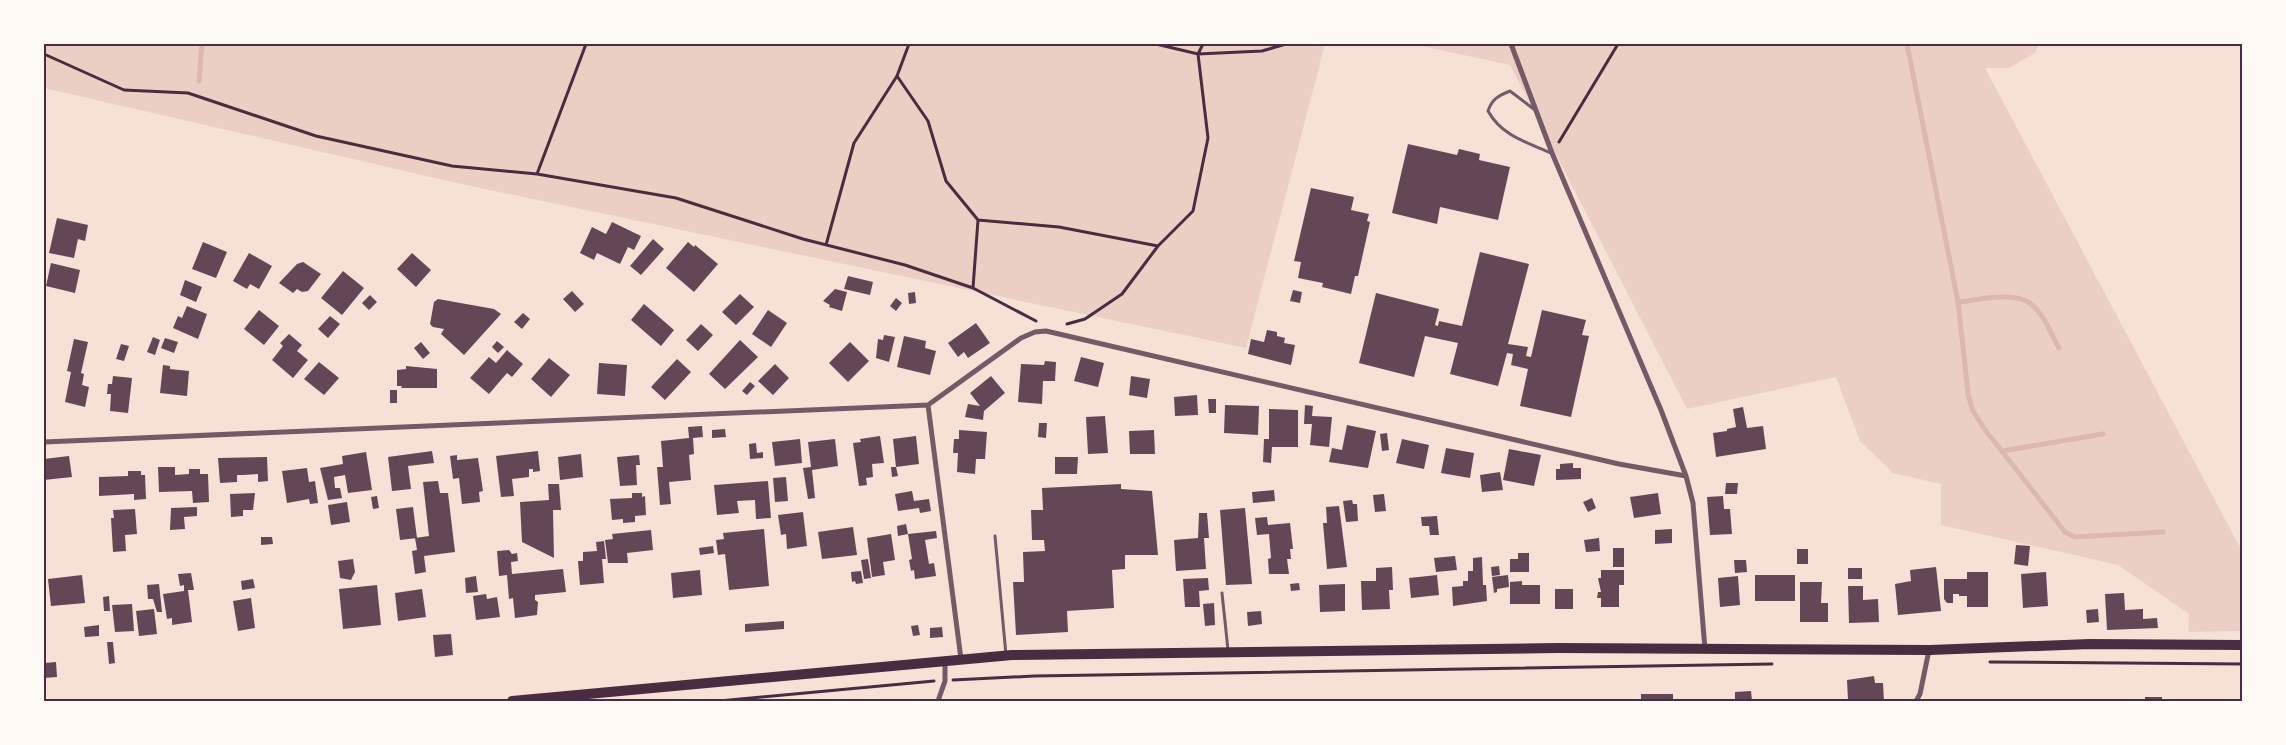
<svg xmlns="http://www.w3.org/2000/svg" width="2286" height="745" font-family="'IBM Plex Sans',sans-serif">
	<rect width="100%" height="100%" fill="#f7e1d7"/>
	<path fill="#ebcfc5" d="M44,44h1281l-79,304 -785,-164 -417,-96z
		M1412,44h627l-4,9 -26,15h-24l257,483v80l-54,1 1,-18 -71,-49 -177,-40v-41l-48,-11 -33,-32 -24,-64 -149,32 -177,-344z"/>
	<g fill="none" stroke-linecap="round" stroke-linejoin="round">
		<path stroke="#dcb8b0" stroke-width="5" d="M1907,44l51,258 10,91 4,16 11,18 82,105 10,5 88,-5
			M199,81l3,-37
			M1958,302c20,-2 52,-10 70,0 15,9 23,32 31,46
			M2002,451l101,-17"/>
	</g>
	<path fill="#644757" d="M1408,144l49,11 2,-6 21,5 -1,6 31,7 -12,53 -58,-13 -3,17 -45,-11z
		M1311,188l43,9 -3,13 18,4 -2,7 3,1 -12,54h-3l-4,18 -29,-7 1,-4 -25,-5 3,-16 -7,-1z
		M57,218l31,7 -3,16 -7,-2 -4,19 -25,-5z
		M612,222l29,14 -7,14 -6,-3 -8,17 -23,-11 -3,7 -14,-7 12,-26 14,7z
		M653,239l11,10 -23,26 -11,-9z
		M203,242l24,10 -11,26 -24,-9z
		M688,242l6,5 1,-2 23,19 -24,28 -28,-24z
		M1480,252l49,12 -21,80 20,3 -2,9 5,1 11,-47 44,10 -4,15 7,1 -18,81 -51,-11 8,-37 -17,-4 2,-11 -6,-1 -9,33 -48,-12 8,-31 -33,-7 -11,41 -55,-14 17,-70 63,16 -4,16 3,1 1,-5 23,5z
		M249,253l23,13 -13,23 -9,-5 -3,5 -14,-8z
		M412,253l19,17 -15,17 -19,-18z
		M303,262l18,12 -13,17 -6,1 -5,-3 -4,4 -14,-10 18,-19z
		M51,263l29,7 -5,23 -29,-7z
		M343,271l21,17 -22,27 -21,-17z
		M848,276l25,6 -3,13 -26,-6z
		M185,280l17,7 -6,15 -16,-7z
		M835,289l12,3 -5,19 -13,-4 1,-2 -7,-4z
		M1293,290l9,2 -2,11 -10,-2z
		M572,291l12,13 -9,8 -12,-13z
		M915,292l1,11 -7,1 -1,-11z
		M740,294l14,13 -18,18 -14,-13z
		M370,295l7,7 -8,8 -7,-7z
		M896,298l6,5 -6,8 -6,-5z
		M438,299l56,10 7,5 -37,41 -23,-21 3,-5 -11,-2 -3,-3 4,-22z
		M644,304l30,26 -13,16 -30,-26z
		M187,306l20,8 -9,25 -25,-11 5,-12 4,2z
		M259,310l20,16 -15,19 -20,-16z
		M768,310l19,13 -16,24 -19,-13z
		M523,313l7,6 -8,10 -8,-7z
		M330,316l10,8 -12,14 -10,-9z
		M976,323l14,20 -22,15 -4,-6 -6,5 -10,-14z
		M701,324l12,11 -15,16 -12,-11z
		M1267,330l10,2v4l8,2 -1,5 11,2 -4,20 -43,-11 3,-15 13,3z
		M289,334l13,11 -5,6 11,9 -15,18 -21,-18 11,-14 -3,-3z
		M884,335l11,2 -6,25 -13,-4 2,-19 5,1z
		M904,336l22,5 -1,7 11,3 -6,24 -33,-8z
		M153,337l7,3 -5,15 -8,-3z
		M165,338l13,4 -4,11 -13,-5z
		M74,339l14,3 -7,31 3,1 -2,11 7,2 -4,20 -20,-5 6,-30 -4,-1z
		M740,340l18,17 -33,32 -16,-15z
		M497,341l7,6 -6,6 -6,-6z
		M421,342l9,11 -7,6 -9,-11z
		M850,342l19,19 -21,21 -19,-19z
		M121,344l8,2 -5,15 -8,-2z
		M507,350l16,14 -11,13 -5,-4 -18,21 -19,-16 19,-21 7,6z
		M1081,357l23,6 -6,24 -24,-6z
		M549,358l21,17 -19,22 -20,-18z
		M677,359l14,13 -26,28 -14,-13z
		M1045,361l11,1 -1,19h-12l-1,23 -24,-2 3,-38 23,1z
		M319,362l20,16 -15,17 -20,-16z
		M599,363l28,2 -2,31 -28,-2z
		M775,364l14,14 -16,17 -15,-14z
		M163,365l7,1v3l19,2 -2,25 -27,-3z
		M406,366l31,3v19h-36l1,-2h-5v-16l9,-1z
		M113,376l19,2 -4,35 -18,-2 1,-17h-4l1,-10h4z
		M991,376l14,17 -21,18 -1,9 -18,-3 3,-13 12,2 -10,-13z
		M1131,376l19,3 -3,19 -18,-3z
		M750,382l5,4 -8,9 -5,-4z
		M390,390h7v13h-7z
		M1197,395l1,20 -23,1 -1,-19z
		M1208,399h8v14h-7z
		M1225,405l34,1 -1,29 -34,-2z
		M1305,405l8,1 -1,10 20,1 -3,30 -19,-2 2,-21h-8z
		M1743,407l4,21 16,-2 3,23 -50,8 -3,-24 14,-2v-2l9,-2 -3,-18z
		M1269,409l29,1v37h-26l-1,16 -8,-1 1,-23h5z
		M1105,416l3,37 -20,1 -2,-37z
		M1039,423h8l-1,15 -8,-1z
		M1347,425l29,6 -8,37 -39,-6 3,-14 10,2z
		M702,426l1,11 -10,1 1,16 -5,1 2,25 -22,2 2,22 -11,1 -3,-38h6l-2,-26 28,-3 -1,-11z
		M725,429l1,8 -14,1v-8z
		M959,430l28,2 -2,27h-9l-1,15 -18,-2 1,-19h-5l1,-14h5z
		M1154,430l1,24h-25l-1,-23z
		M1387,433l2,17 -7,1 -2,-17z
		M880,436l4,27 -12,1 1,13 -7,1 1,7 -8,1 -6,-43 8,-1 -1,-3z
		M916,436l3,28 -23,3 2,9 -6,1 -1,-10h5l-3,-28z
		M800,439l2,24 -27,3 -3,-24z
		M835,439l3,27 -26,4 3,28 -7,1 -5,-31 8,-1 -3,-25z
		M1402,439l27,6 -5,24 -28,-6z
		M756,443l1,10 6,-1v6l-13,1 -1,-15z
		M1446,448l28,5 -4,25 -29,-5z
		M1509,449l32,6 -7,31 -31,-6z
		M432,451l2,12 -26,3 3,23 -19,2 -4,-34z
		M538,451l2,20 -7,1v-3h-4v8l-17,2 2,17 -13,1 -5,-41z
		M366,452l6,38 -24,3 -3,-18 -11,2 1,11h5l2,10 -14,2 -8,-32 23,-4 -1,-8z
		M581,454l2,23 -23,3 -2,-23z
		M457,455v5l21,-2 5,33 -4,1 1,10 -18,2 -3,-26 -6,1 -3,-23z
		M639,455l1,10h-4l1,20 -17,1 -3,-29z
		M69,456l3,21 -28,3v-21z
		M267,457l1,24 -10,1v-8l-15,1h-6v7l-17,1 -2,-25z
		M1055,457h23l-1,17h-22z
		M1573,463v5h8v11l-25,1v-11h4v-5z
		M158,467h17v8l14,-1v-5h11v5h8l1,28 -16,1 -1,-12 -33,1z
		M307,468l2,14 6,-1 3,22 -8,1 -1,-5 -22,4 -5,-32z
		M128,471h13v4h4l1,24 -12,1v-6l-35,2v-19l29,-1z
		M1500,472l3,18 -21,2 -2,-17z
		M786,477l2,24 -13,1 -2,-24z
		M438,481l2,12h8l7,59 -31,4 2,16 -11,2 -3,-23 5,-1 -2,-12 14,-2 -6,-54z
		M768,481l3,37 -15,1 -1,-19 -18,1 2,12 -22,2 -3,-30z
		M1726,483h12l-1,11h-12z
		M548,484h11l2,26h-8l1,48 -32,-16 -2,-40 29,-2z
		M1121,484v5l31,2 6,64h-33v14l-13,1 2,38 -47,3 1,21 -52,3 -3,-53h11l-1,-30 22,-1 -1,-11h-12l-1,-30h12l-1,-22z
		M1274,490l1,11 -22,2 -1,-11z
		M912,491l2,10 15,-2 2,12 -11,2 -1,-5 -21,3 -3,-17z
		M255,493l-2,17h-10v6l-12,1 -1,-23z
		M632,493h10v4l3,-1 1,19 -11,1v6l-12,1v-4l-11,1 -2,-21 22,-1z
		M1658,493l3,21 -27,4 -4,-21z
		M1384,494l2,17 -11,1 -2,-17z
		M377,496l2,12 -6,1 -2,-12z
		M1723,496l1,13h6l2,25 -22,1 -3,-38z
		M1592,498l4,10 -8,4 -5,-10z
		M1352,500l1,4h4l1,17 -12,1 -3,-21z
		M347,502l3,20 -19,3 -3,-20z
		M1339,506l8,61 -20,2 -4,-46h4l-1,-16z
		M197,507v9l-13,1 1,12 -15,1 1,-22z
		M413,507l4,31 -17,2 -4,-31z
		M1245,508l7,76 -26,1 -6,-75z
		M135,509l2,25 -12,1 1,16 -13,1 -2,-34h3l-1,-8z
		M803,512l4,34 -20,3 -1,-15 -5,1 -3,-20z
		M1199,513h8l2,25h-5l2,31 -30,2 -2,-31 24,-2z
		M1437,516l2,19h-9l-1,-9h-7l-1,-9z
		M1267,517l1,8 22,-2 3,26h-3l1,10h-4l2,15h-20l-1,-15 3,-1 -2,-24 -12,1 -2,-17z
		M906,524l2,10 -10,2 -1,-10z
		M853,527l4,28 -35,4 -4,-27z
		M764,529l5,57 -40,4 -4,-36 -7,1 -2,-15 8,-1 -1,-6z
		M1672,529v14l-17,1v-14z
		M651,530l2,20 -26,3 1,10h-20l-3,-23 8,-1 -1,-5z
		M936,531l1,7 -12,2 4,24 5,-1 2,13 -21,3 -1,-9 -3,1 -2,-11 3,-1 -4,-25z
		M891,534l4,26 -12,2 2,13 -13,2 -5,-39z
		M261,537h11l1,7 -12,1z
		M1599,538l1,13 -14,1 -2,-12z
		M604,541l2,18h-4l2,24 -24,2 -2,-24h5v-9l14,-1 -1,-9z
		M2016,545l14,1 -2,20 -14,-2z
		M713,546l1,7 -14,2 -1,-7z
		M1613,548h11v19h-11z
		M1797,549h11v15h-11z
		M509,550l3,4 5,-1 1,8 -7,1 1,12 51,-5 3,23 -31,3v5l3,2 -1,13 -22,3 -2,-20 -4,1 -2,-24 -8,1 -2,-25z
		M1518,553h11v19h-19v-13h8z
		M1455,556l2,14 -21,2 -2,-14z
		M1482,557l1,28h3l1,16 -34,5 -1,-19 11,-1v-5h5v-10h5v-13z
		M353,559l2,13 -4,8 -11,-2 -2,-17z
		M868,559l3,19 -7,1 -3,-19z
		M1734,560h12l1,12 -12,1z
		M1499,566l1,9 -8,1 -1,-9z
		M1392,567l1,23h-4l1,19 -28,1 -1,-29h15v-13z
		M1936,567l5,44 -43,4 -3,-31 16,-3 -1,-11z
		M1848,568h14v11h-14z
		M700,570l2,25 -29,3 -2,-25z
		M1601,570h23v15h-5v22h-18v-9h-4l1,-6h3l-3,-14h3z
		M861,571l2,12 -7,1 -1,-3 -3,1 -1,-10z
		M1967,572h21v35h-21v-11h-8v-2h-6v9h-6l-3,-4v-20h23z
		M2046,572l2,34 -25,2 -2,-34z
		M191,573l3,17h-6l4,32 -20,3v-7l-5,1 -4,-25 21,-3v-6l-4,1 -2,-12z
		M82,575l3,28 -34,3 -3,-27z
		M1437,575l2,20 -28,3 -2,-20z
		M1508,575l1,12 -12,2v3l-3,1 -2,-16z
		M1755,575h40v26h-40z
		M476,576l2,16 -12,1 -1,-15z
		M1738,576l2,29 -20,2 -2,-29z
		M1208,578l1,12 -10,1 1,16h-15l-2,-28z
		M253,579l2,9 -13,2 -1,-9z
		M1522,581v4h18v19h-30v-22z
		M1800,582h22l-1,21h7v19h-28z
		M1299,583l1,7 -9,1 -1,-7z
		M159,584l3,28h-5l-4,-13h-5l-1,-14z
		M1345,584v27l-25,1 -1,-27z
		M377,585l4,40 -38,4 -4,-40z
		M1848,586h15v14l15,-1 1,23 -30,1z
		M422,589l4,28 -28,4 -3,-28z
		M1555,589h18v20h-18z
		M2124,593l1,17 18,-1v10l14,-1 1,10 -51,2 -2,-36z
		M486,594l1,5 10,-2 3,20 -24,3 -3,-24z
		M109,596l1,15h-6l-1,-14z
		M251,598l4,30 -17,3 -5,-30z
		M1214,603l1,22 -10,1 -2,-22z
		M132,604l2,27 -19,1 -3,-27z
		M154,609l3,25 -18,2 -3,-25z
		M2098,609l1,13 -12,1 -1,-13z
		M1261,611l1,13 -14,2 -1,-14z
		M784,621v8l-39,3v-8z
		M99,625v11l-14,1 -1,-10z
		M918,625l2,10 -7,1 -2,-10z
		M942,627l1,10 -13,1v-10z
		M451,634l2,21 -18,2 -2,-22z
		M107,642h6l2,21 -6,1z
		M56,662l1,15 -13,1v-15z
		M1874,676l1,7h8l1,18 -36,-1 -1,-20z
		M1751,691l1,10h-17v-9z
		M1641,694h32v7h-32z
		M2145,697h17v4h-17z"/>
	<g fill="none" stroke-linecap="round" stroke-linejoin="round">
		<path stroke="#4a2c40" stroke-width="3" d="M1203,44l-5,10 64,-3 24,-7
			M44,54l80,36 64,3 128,43 136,30 85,8 139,24 127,41 102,26 68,23 63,33
			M897,76l31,45 18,60 32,39 81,7 99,19
			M1559,142l59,-98
			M537,174l49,-130
			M826,245l28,-102 43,-67 12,-32
			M973,288l5,-68
			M1067,324l18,-5 37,-25 36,-48 35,-35 15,-73 -10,-84 -42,-10
			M1990,662l252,2
			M953,680l81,-4 738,-12
			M719,701l215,-20"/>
		<path stroke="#755966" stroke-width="3" d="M1535,110l-25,-19c-12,5 -18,8 -22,20 14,25 38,31 63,42
			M995,536l11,119
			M1222,593l6,57"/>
		<path stroke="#755966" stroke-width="5" d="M1511,44l41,109 109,257 25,66 7,27 12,146
			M928,405l33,254
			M44,442l884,-37 93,-67 14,-6 11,-1 573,133 67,12
			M938,701l7,-20v-21
			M1916,701l4,-7 9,-44"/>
		<path stroke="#4a2c40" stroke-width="10" d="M512,701l500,-46 546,-7 372,2 160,-6 152,1"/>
	</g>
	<rect width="2286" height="745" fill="none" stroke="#fffaf5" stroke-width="90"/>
	<rect x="45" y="45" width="2196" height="655" fill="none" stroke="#4a2c40" stroke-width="2"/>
</svg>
